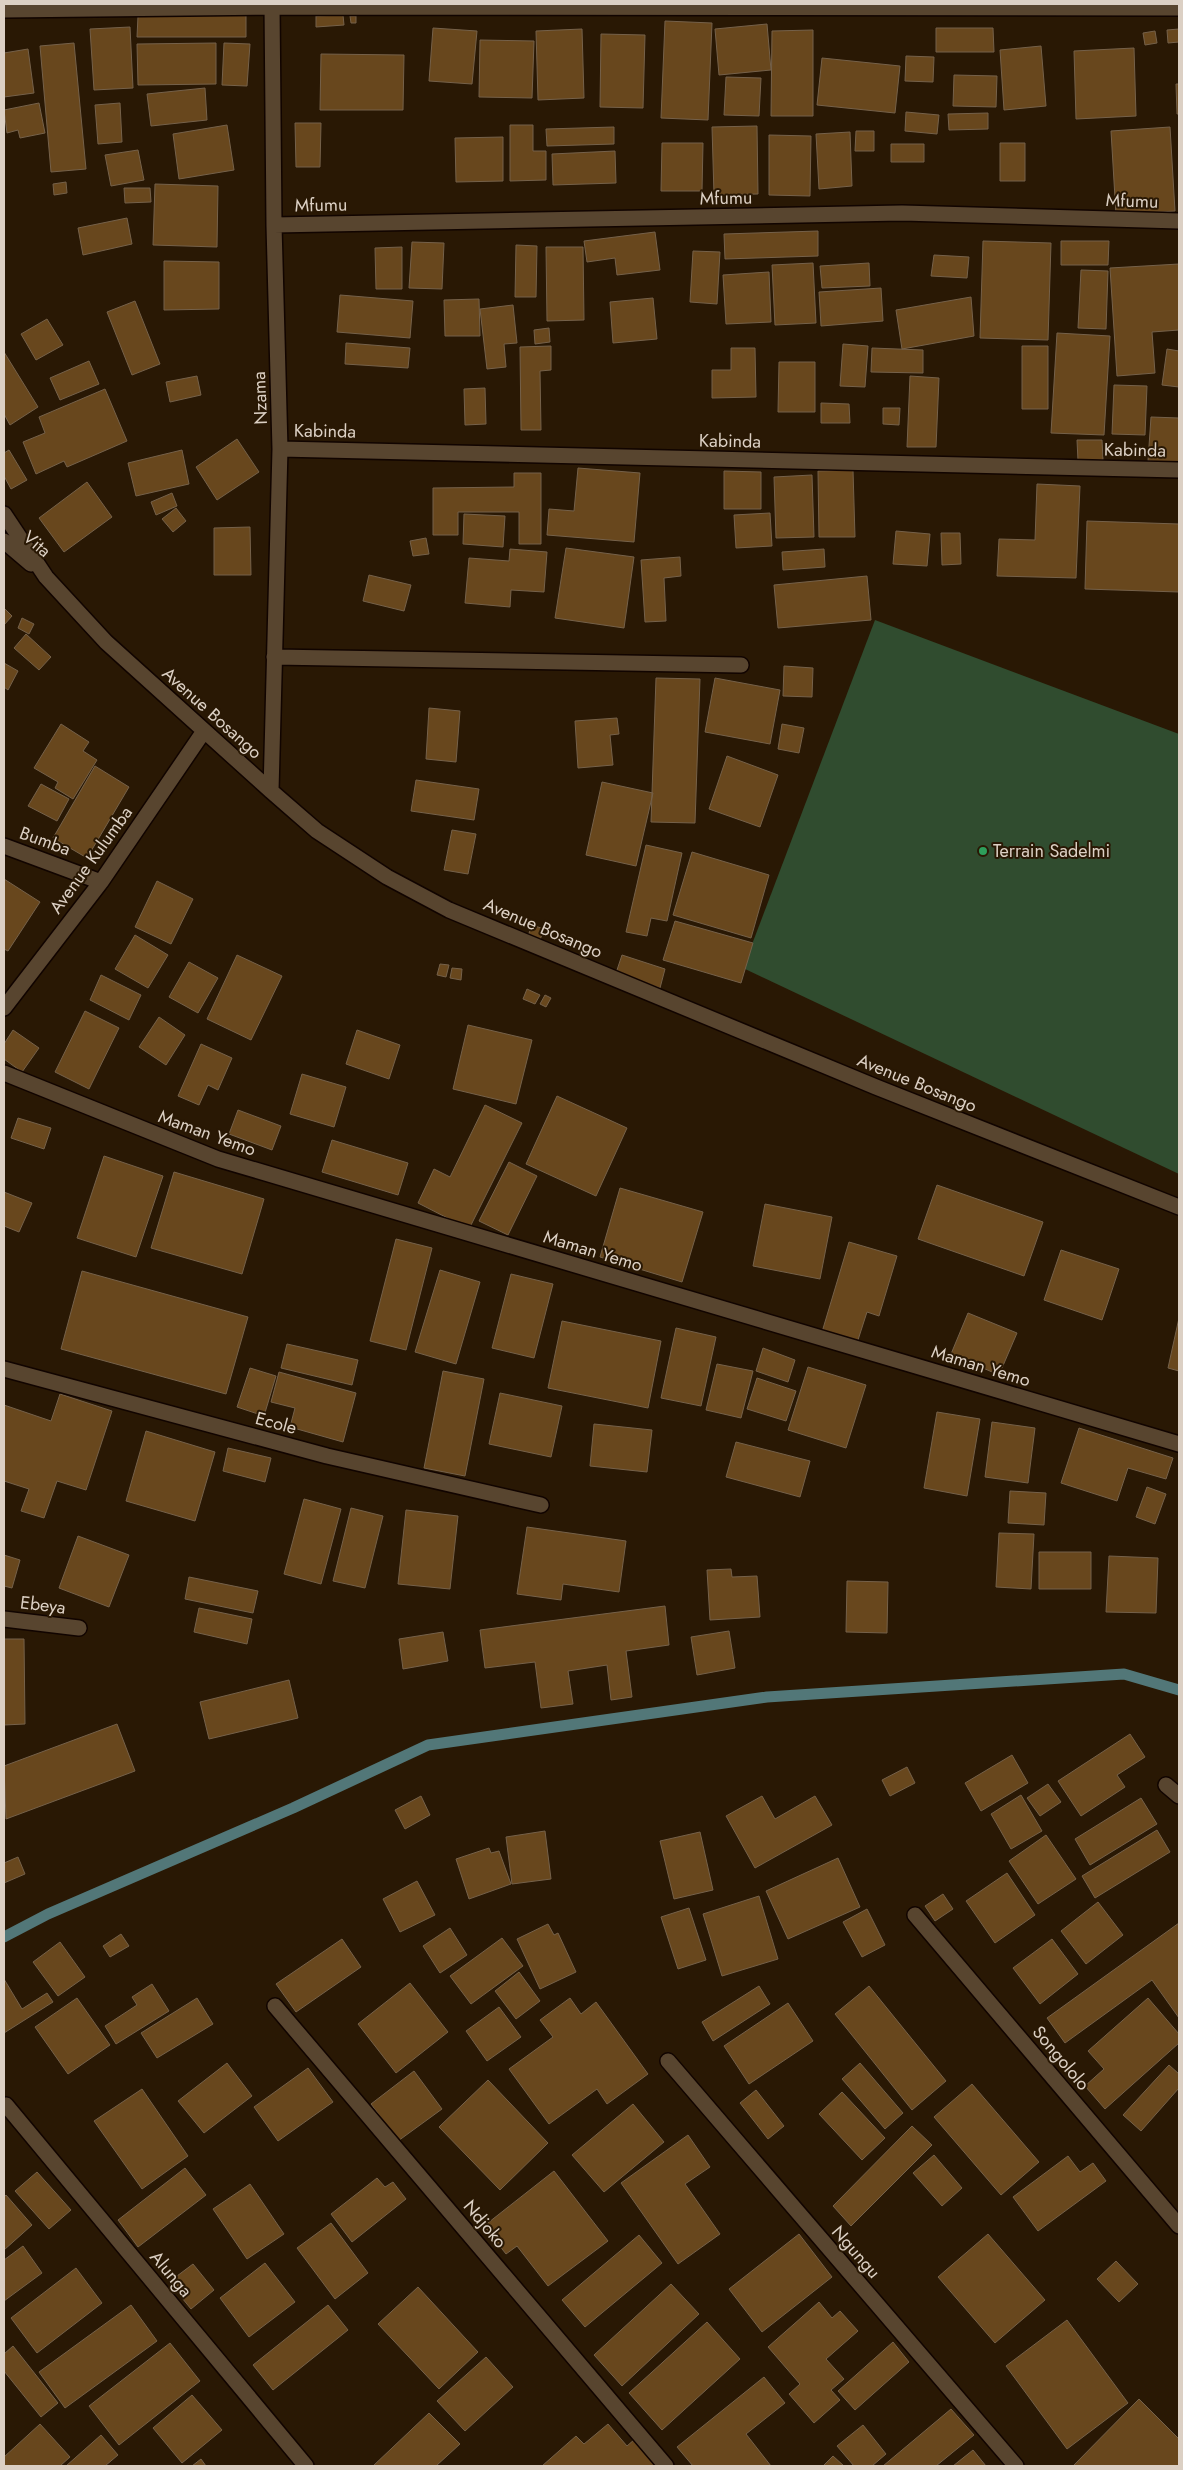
<svg xmlns="http://www.w3.org/2000/svg" width="1183" height="2470" font-family="Jost,sans-serif">
	<rect width="100%" height="100%" fill="#291804"/>
	<path fill="#304c2f" d="M875,620l304,114v440l-436,-206z"/>
	<g fill="none" stroke-linecap="round" stroke-linejoin="round">
		<path stroke="#527778" stroke-width="11" d="M4,1937l44,-23 245,-106 135,-63 339,-48 357,-23 55,16"/>
	</g>
	<path fill="#68471d" stroke="#75614a" d="M246,15v22h-109l1,-21z
		M343,15l1,10 -28,2v-11z
		M350,16h6v7h-5z
		M665,21l47,2 -4,97 -47,-2z
		M767,24l4,46 -52,5 -4,-46z
		M130,27l3,61 -39,2 -4,-61z
		M433,28l44,3 -5,53 -43,-3z
		M936,28h57l1,24h-58z
		M582,29l2,69 -46,2 -2,-69z
		M1179,29v13l-11,1 -1,-13z
		M813,30v86h-42l1,-85z
		M1155,31l2,12 -12,2 -2,-12z
		M601,34l44,1 -2,73 -43,-1z
		M480,40l54,1 -2,57 -53,-1z
		M74,43l12,126 -35,3 -11,-126z
		M216,43v41l-78,1 -1,-41z
		M224,43l26,1 -3,42 -25,-1z
		M1041,46l5,60 -42,4 -4,-60z
		M1134,48l2,68 -60,3 -2,-68z
		M28,49l6,44 -30,4v-44z
		M321,54l83,1 -1,55h-83z
		M906,56l28,1 -1,25 -28,-1z
		M822,58l78,8 -5,47 -78,-8z
		M954,75l43,1 -1,31 -43,-1z
		M726,77l35,1 -2,38 -35,-1z
		M1176,84h3v30h-2z
		M205,88l2,32 -56,6 -4,-32z
		M39,103l6,30 -25,5 -2,-8 -11,3 -3,-23z
		M120,103l2,39 -24,2 -3,-39z
		M906,112l33,3 -2,19 -32,-3z
		M988,113v16l-39,1 -1,-16z
		M295,123h26l-1,44h-24z
		M227,125l7,45 -55,9 -6,-45z
		M510,125h23v26h13v29l-36,1z
		M757,126l1,68 -44,1 -2,-68z
		M614,127v17l-67,2 -1,-17z
		M1170,127l5,84 -59,4 -5,-84z
		M856,131h18v20h-19z
		M850,132l2,54 -33,3 -3,-55z
		M769,135l42,1 -1,60 -41,-1z
		M503,137v44l-47,1 -1,-44z
		M662,143h41l-1,48h-41z
		M1000,143h25v38h-25z
		M891,144h33v18h-33z
		M138,150l6,30 -33,6 -6,-31z
		M615,151l1,32 -63,2 -1,-31z
		M66,182l1,11 -13,2 -1,-11z
		M155,184l63,2 -1,61 -64,-2z
		M124,188h26l1,14 -26,1z
		M127,218l5,26 -49,11 -5,-27z
		M818,231v25l-93,3 -1,-25z
		M655,232l5,38 -43,5 -2,-17 -28,4 -3,-21z
		M983,241l68,2 -3,97 -68,-2z
		M1061,241h48l-1,24h-47z
		M412,242l32,1 -2,46 -33,-1z
		M516,245l21,1 -1,51h-21z
		M402,247v42h-26l-1,-41z
		M546,247h37l1,73 -37,1z
		M693,251l27,1 -3,52 -27,-2z
		M934,255l35,2 -2,21 -36,-2z
		M164,261l55,1v47l-55,1z
		M813,263l3,60 -41,2 -3,-60z
		M869,263l1,23 -48,2 -2,-22z
		M1179,264v66l-27,2 3,41 -38,3 -7,-108z
		M1081,270l27,1 -2,58 -28,-1z
		M769,272l2,50 -45,2 -3,-49z
		M881,288l2,33 -62,5 -2,-34z
		M340,295l73,6 -3,37 -73,-6z
		M971,297l3,39 -72,13 -6,-39z
		M653,298l4,41 -44,4 -3,-41z
		M479,299l1,37h-35l-1,-36z
		M135,301l25,63 -28,11 -25,-63z
		M513,305l4,38 -13,1 2,23 -19,2 -7,-60z
		M47,319l16,26 -27,15 -15,-26z
		M549,328l1,14 -15,2 -1,-14z
		M1057,333l53,3 -6,99 -53,-2z
		M346,343l64,5 -2,20 -63,-4z
		M843,344l25,2 -3,41 -25,-1z
		M551,346v24l-11,1 1,59h-20l-1,-83z
		M1022,346h26v63h-26z
		M731,348h24l1,49 -44,1v-28h19z
		M872,348l51,2v23l-52,-1z
		M1167,349l12,2v36l-17,-2z
		M4,352l34,55 -28,18 -6,-11z
		M89,361l10,23 -39,16 -10,-22z
		M779,362h36v50h-37z
		M197,376l4,19 -31,7 -4,-20z
		M910,376l29,2 -3,69h-29z
		M1114,385l33,1 -2,49 -33,-1z
		M485,388l1,36 -21,1 -1,-36z
		M105,389l22,52 -60,26 -3,-6 -28,13 -13,-32 22,-9 -6,-16z
		M821,403l28,1 1,19h-29z
		M883,408h17l-1,17 -16,-1z
		M1151,417l28,1v45l-31,-2z
		M237,439l22,33 -42,28 -21,-33z
		M1077,440h25l1,20 -25,1z
		M9,450l18,30 -16,9 -7,-13v-23z
		M182,450l7,34 -53,12 -8,-33z
		M578,468l62,5 -6,69 -87,-7 2,-26 25,2z
		M853,470l2,67h-36l-1,-66z
		M724,471l37,1v37h-37z
		M514,473h27v71h-22v-32h-61v23h-25v-47l81,-1z
		M812,475l2,62 -38,1 -2,-61z
		M87,482l25,35 -48,35 -25,-34z
		M1037,484l43,2 -4,92 -79,-2 2,-37 36,1z
		M172,493l5,13 -21,9 -5,-13z
		M176,508l10,13 -13,11 -11,-13z
		M770,513l2,33 -36,2 -2,-33z
		M464,514l41,2 -2,31 -40,-3z
		M1087,521l92,3v68l-94,-3z
		M250,527l1,48h-37v-47z
		M896,531l34,3 -3,32 -34,-2z
		M941,533h19l1,31 -19,1z
		M426,538l3,16 -16,2 -3,-15z
		M566,548l68,9 -10,71 -69,-10z
		M510,549l37,3 -3,40 -33,-2 -1,17 -45,-4 4,-45 40,3z
		M824,549l1,18 -42,3 -1,-18z
		M680,557l1,19 -17,2 2,43 -21,1 -4,-62z
		M369,575l42,10 -7,26 -41,-10z
		M867,576l4,44 -93,8 -4,-43z
		M4,608l8,8 -8,9z
		M22,618l12,6 -5,10 -11,-6z
		M26,634l25,23 -12,13 -25,-22z
		M4,663l14,8 -10,19 -4,-3z
		M784,666l29,2 -1,29 -29,-1z
		M656,678l44,1 -5,144 -44,-1z
		M715,678l65,12 -10,54 -65,-12z
		M429,708l31,3 -4,51 -30,-3z
		M617,718l2,16 -9,1 3,30 -35,3 -3,-47z
		M61,724l28,18 -6,9 14,9 -24,39 -18,-11 3,-6 -24,-14z
		M782,724l22,4 -5,25 -21,-4z
		M727,756l51,19 -18,52 -51,-18z
		M95,766l34,21 -42,71 -34,-20z
		M416,780l63,9 -5,31 -63,-9z
		M602,782l51,11 -17,73 -50,-11z
		M41,784l28,15 -12,22 -29,-15z
		M452,830l24,4 -8,40 -24,-4z
		M646,845l36,8 -15,68 -16,-3 -4,18 -21,-4z
		M692,852l77,23 -18,63 -78,-23z
		M4,879l36,23 -32,49 -4,-2z
		M157,881l36,18 -22,45 -36,-17z
		M675,921l78,22 -12,40 -78,-23z
		M532,925l12,4 -4,11 -12,-4z
		M135,935l33,20 -20,33 -33,-19z
		M237,955l45,21 -31,64 -44,-21z
		M622,955l43,14 -5,19 -44,-15z
		M189,962l29,16 -20,35 -29,-16z
		M440,964l9,1 -3,12 -9,-2z
		M452,968l10,1 -1,11 -11,-2z
		M101,975l40,20 -12,25 -39,-20z
		M527,989l13,6 -5,9 -12,-5z
		M545,995l6,3 -5,9 -6,-3z
		M85,1011l34,17 -30,61 -34,-17z
		M159,1017l26,18 -19,30 -27,-18z
		M468,1025l64,15 -16,64 -63,-15z
		M13,1030l26,18 -17,24 -18,-13v-15z
		M357,1030l43,15 -11,34 -43,-15z
		M201,1044l31,14 -14,32 -10,-5 -9,20 -21,-9z
		M302,1074l44,13 -12,40 -44,-13z
		M557,1096l70,32 -31,68 -70,-32z
		M485,1105l37,18 -53,106 -51,-26 16,-34 16,8z
		M238,1110l43,16 -9,24 -43,-16z
		M18,1118l33,10 -7,21 -33,-11z
		M332,1140l76,23 -10,32 -76,-23z
		M104,1156l59,20 -27,81 -59,-19z
		M509,1162l28,14 -29,59 -29,-14z
		M174,1172l90,27 -22,75 -91,-26z
		M937,1185l106,37 -19,54 -106,-37z
		M620,1188l83,24 -21,70 -82,-25z
		M4,1192l28,11 -13,29 -15,-6z
		M765,1204l67,13 -12,62 -67,-13z
		M396,1239l36,9 -26,102 -36,-9z
		M849,1242l48,14 -18,60 -12,-4 -10,31 -35,-11z
		M1061,1250l58,19 -17,51 -58,-20z
		M440,1270l40,12 -24,82 -41,-12z
		M82,1271l166,46 -22,77 -165,-45z
		M511,1274l42,10 -19,74 -42,-10z
		M968,1313l49,20 -18,42 -48,-21z
		M1179,1318v53l-11,-3z
		M562,1321l99,20 -13,67 -100,-20z
		M676,1328l40,9 -15,69 -40,-8z
		M287,1344l71,16 -6,25 -71,-17z
		M763,1348l32,12 -7,22 -32,-11z
		M717,1364l36,7 -12,47 -35,-8z
		M808,1367l58,18 -20,63 -58,-18z
		M250,1368l26,8 -12,40 -27,-9z
		M443,1371l41,8 -19,97 -41,-8z
		M279,1372l77,21 -13,49 -53,-15 5,-19 -24,-6z
		M757,1378l39,13 -10,30 -39,-12z
		M500,1393l62,13 -11,51 -62,-13z
		M60,1394l52,17 -26,79 -29,-9 -13,37 -23,-7 8,-22 -25,-8v-76l47,16z
		M937,1412l43,7 -13,77 -43,-8z
		M992,1422l43,6 -7,55 -43,-6z
		M594,1424l58,6 -5,42 -57,-6z
		M1079,1428l94,30 -7,21 -38,-11 -11,33 -56,-18z
		M146,1431l69,21 -20,69 -69,-20z
		M736,1442l74,19 -10,36 -74,-20z
		M228,1448l43,10 -6,24 -42,-11z
		M1147,1487l19,7 -11,30 -19,-7z
		M1010,1491l36,2 -2,32 -36,-2z
		M304,1499l37,10 -20,75 -37,-10z
		M351,1508l32,8 -18,72 -32,-7z
		M406,1510l52,6 -8,73 -52,-5z
		M527,1527l99,14 -7,51 -56,-8 -2,16 -44,-6z
		M999,1533l35,1 -3,55 -35,-2z
		M78,1536l51,19 -20,52 -50,-19z
		M1039,1552h52v37h-52z
		M4,1555l16,5 -8,28 -8,-2z
		M1109,1556l49,2 -2,55 -50,-1z
		M731,1569l1,8 25,-1 3,41 -50,3 -3,-50z
		M189,1577l69,14 -5,22 -68,-14z
		M847,1581l41,1 -1,51 -41,-1z
		M665,1606l4,39 -43,6 6,46 -21,3 -4,-35 -39,6 5,33 -32,4 -6,-46 -50,6 -5,-38z
		M199,1608l53,11 -5,25 -53,-12z
		M729,1631l6,37 -38,7 -6,-38z
		M443,1632l5,29 -45,8 -4,-30z
		M4,1639h20l1,85 -21,1z
		M289,1680l9,38 -89,21 -9,-37z
		M117,1724l18,47 -129,48 -2,-53z
		M1130,1734l15,23 -28,18 8,12 -44,29 -23,-35z
		M1012,1755l16,28 -47,28 -16,-28z
		M907,1767l8,16 -25,13 -8,-16z
		M1048,1784l13,18 -21,14 -13,-18z
		M1021,1795l21,36 -31,18 -20,-35z
		M421,1796l9,19 -25,14 -10,-19z
		M762,1796l13,23 40,-23 17,29 -77,43 -29,-52z
		M1141,1798l16,26 -67,41 -15,-26z
		M1157,1830l13,22 -75,46 -13,-22z
		M545,1831l6,48 -39,5 -6,-47z
		M700,1832l13,58 -39,9 -14,-58z
		M1046,1835l30,44 -38,25 -29,-43z
		M489,1848l2,5 8,-2 12,33 -42,15 -13,-40z
		M18,1857l7,17 -21,9v-20z
		M838,1858l22,49 -72,32 -22,-48z
		M1007,1873l28,42 -40,28 -29,-42z
		M417,1881l18,34 -35,17 -17,-33z
		M943,1894l10,15 -18,12 -10,-15z
		M759,1896l19,63 -56,17 -19,-62z
		M1098,1902l25,33 -37,29 -25,-33z
		M689,1908l17,52 -28,9 -17,-52z
		M867,1909l18,36 -23,12 -19,-35z
		M1179,1923v95l-27,-38 -87,63 -18,-25z
		M548,1924l6,11 4,-2 18,39 -36,17 -23,-50z
		M450,1928l17,27 -27,18 -17,-27z
		M121,1934l8,12 -19,11 -7,-11z
		M502,1938l21,28 -52,38 -21,-28z
		M342,1939l19,28 -65,45 -20,-28z
		M1052,1939l26,35 -38,30 -27,-36z
		M60,1942l25,35 -27,19 -25,-34z
		M519,1972l21,29 -24,18 -21,-28z
		M4,1979l18,30 25,-16 6,9 -49,31z
		M410,1983l38,49 -52,41 -38,-49z
		M152,1984l17,27 -53,33 -11,-18 32,-21 -5,-8z
		M759,1986l11,18 -57,37 -11,-19z
		M869,1986l77,95 -34,29 -77,-96z
		M77,1998l33,47 -42,29 -33,-47z
		M197,1998l16,26 -56,34 -16,-25z
		M570,1998l11,16 15,-12 52,72 -41,30 -10,-15 -48,35 -40,-55 44,-32 -13,-17z
		M1148,1998l31,36v9l-74,66 -20,-23 19,-17 -16,-18z
		M788,2003l25,38 -64,43 -25,-38z
		M499,2007l22,30 -34,24 -21,-30z
		M227,2063l25,33 -48,37 -26,-32z
		M860,2063l43,50 -18,16 -43,-50z
		M1169,2065l10,9v14l-38,43 -18,-16z
		M308,2068l25,34 -55,39 -24,-34z
		M414,2071l28,38 -44,32 -27,-37z
		M488,2080l60,63 -48,47 -61,-63z
		M972,2084l67,78 -38,33 -67,-78z
		M142,2089l46,67 -46,33 -48,-68z
		M756,2090l28,36 -16,13 -28,-36z
		M842,2092l43,46 -23,22 -43,-46z
		M633,2104l31,38 -60,50 -32,-37z
		M912,2126l20,19 -81,81 -18,-20z
		M688,2135l22,32 -25,17 35,50 -42,30 -57,-81z
		M934,2155l28,33 -20,18 -29,-33z
		M1068,2156l12,16 13,-9 13,18 -68,50 -25,-34z
		M185,2168l21,27 -68,52 -20,-27z
		M554,2171l54,70 -60,45 -31,-40 -11,8 -22,-28z
		M37,2172l34,38 -22,19 -34,-38z
		M377,2178l8,9 8,-5 13,17 -54,43 -21,-28z
		M250,2184l34,50 -37,25 -34,-50z
		M6,2195l26,30 -28,25v-53z
		M331,2223l37,50 -33,26 -38,-51z
		M799,2234l33,43 -70,55 -33,-43z
		M988,2234l57,66 -50,43 -57,-66z
		M639,2235l23,28 -77,64 -23,-27z
		M23,2246l19,27 -38,28v-41z
		M1116,2261l22,23 -19,18 -22,-23z
		M265,2263l30,39 -46,35 -29,-39z
		M193,2264l21,26 -23,19 -22,-27z
		M76,2268l26,35 -65,50 -26,-35z
		M671,2284l28,30 -77,72 -28,-31z
		M418,2287l60,65 -39,37 -61,-65z
		M819,2302l13,16 8,-7 18,20 -32,28 18,20 -13,11 9,10 -26,23 -25,-29 11,-10 -32,-37z
		M131,2305l26,36 -92,67 -26,-36z
		M328,2305l20,25 -75,60 -20,-25z
		M1067,2320l61,83 -61,46 -61,-83z
		M707,2322l33,37 -78,71 -33,-37z
		M893,2342l16,20 -54,48 -17,-19z
		M170,2343l30,38 -81,64 -30,-39z
		M13,2346l45,57 -17,14 -37,-46v-17z
		M486,2357l27,30 -48,44 -28,-30z
		M764,2377l21,26 -39,31 25,32h-78l-16,-19z
		M192,2395l30,35 -40,33 -29,-35z
		M1139,2399l40,40v27h-106z
		M951,2409l23,26 -38,31h-53z
		M429,2413l31,31 -24,22h-63z
		M40,2424l30,33 -10,9h-56v-9z
		M608,2424l19,22 8,-7 24,27h-117l34,-30 8,8z
		M863,2425l23,29 -14,12h-18l-17,-20z
		M101,2435l17,20 -13,11h-39z
		M973,2450l13,16h-33z
		M833,2456l11,10h-21z
		M201,2459l5,7h-14z"/>
	<g fill="none" stroke-linecap="round" stroke-linejoin="round">
		<g stroke="#110400" stroke-width="18">
			<path id="minor" d="M4,10l268,-3 907,1
				M274,225l628,-12 277,8
				M280,449l899,21
				M4,514l42,63 60,65 165,149 46,40 70,46 62,33 427,177 303,120
				M4,541l27,23
				M274,657l467,8
				M271,791l9,-342 -6,-224 -2,-221
				M4,846l97,36
				M4,1008l97,-126 103,-151
				M4,1073l214,86 961,285
				M4,1369l323,87 214,49
				M4,1619l75,9
				M1166,1785l13,11
				M915,1915l264,311
				M275,2006l391,460
				M668,2061l348,405
				M6,2105l300,361"/>
		</g>
		<use href="#minor" stroke="#58452f" stroke-width="15"/>
	</g>
	<circle fill="#2e9e5b" stroke="#291804" stroke-width="2" cx="983" cy="851" r="5"/>
	<g text-anchor="middle" dominant-baseline="central" stroke-width="4" stroke-linejoin="round" paint-order="stroke">
		<g font-size="18" fill="#dcd0c4" stroke="#291804">
			<text transform="translate(726 198) rotate(-1)">Mfumu</text>
			<text transform="translate(1132 201) rotate(2)">Mfumu</text>
			<text transform="translate(321 205) rotate(-1)">Mfumu</text>
			<text transform="translate(260 398) rotate(-92)">Nzama</text>
			<text transform="translate(325 431) rotate(1)">Kabinda</text>
			<text transform="translate(730 441) rotate(1)">Kabinda</text>
			<text transform="translate(1135 450) rotate(1)">Kabinda</text>
			<text transform="translate(37 544) rotate(40)">Vita</text>
			<text transform="translate(212 713) rotate(42)">Avenue Bosango</text>
			<text transform="translate(45 841) rotate(20)">Bumba</text>
			<text transform="translate(91 860) rotate(-54)">Avenue Kulumba</text>
			<text transform="translate(543 928) rotate(23)">Avenue Bosango</text>
			<text transform="translate(917 1083) rotate(22)">Avenue Bosango</text>
			<text transform="translate(207 1133) rotate(20)">Maman Yemo</text>
			<text transform="translate(593 1251) rotate(17)">Maman Yemo</text>
			<text transform="translate(981 1366) rotate(17)">Maman Yemo</text>
			<text transform="translate(276 1423) rotate(15)">Ecole</text>
			<text transform="translate(43 1605) rotate(7)">Ebeya</text>
			<text transform="translate(1061 2058) rotate(50)">Songololo</text>
			<text transform="translate(485 2224) rotate(50)">Ndjoko</text>
			<text transform="translate(856 2252) rotate(49)">Ngungu</text>
			<text transform="translate(171 2274) rotate(50)">Alunga</text>
		</g>
		<g font-size="18" fill="#dcd0c4" stroke="#291804" text-anchor="start">
			<text x="993" y="851">Terrain Sadelmi</text>
		</g>
	</g>
	<rect width="1183" height="2470" fill="none" stroke="#dcd0c4" stroke-width="10"/>
</svg>
